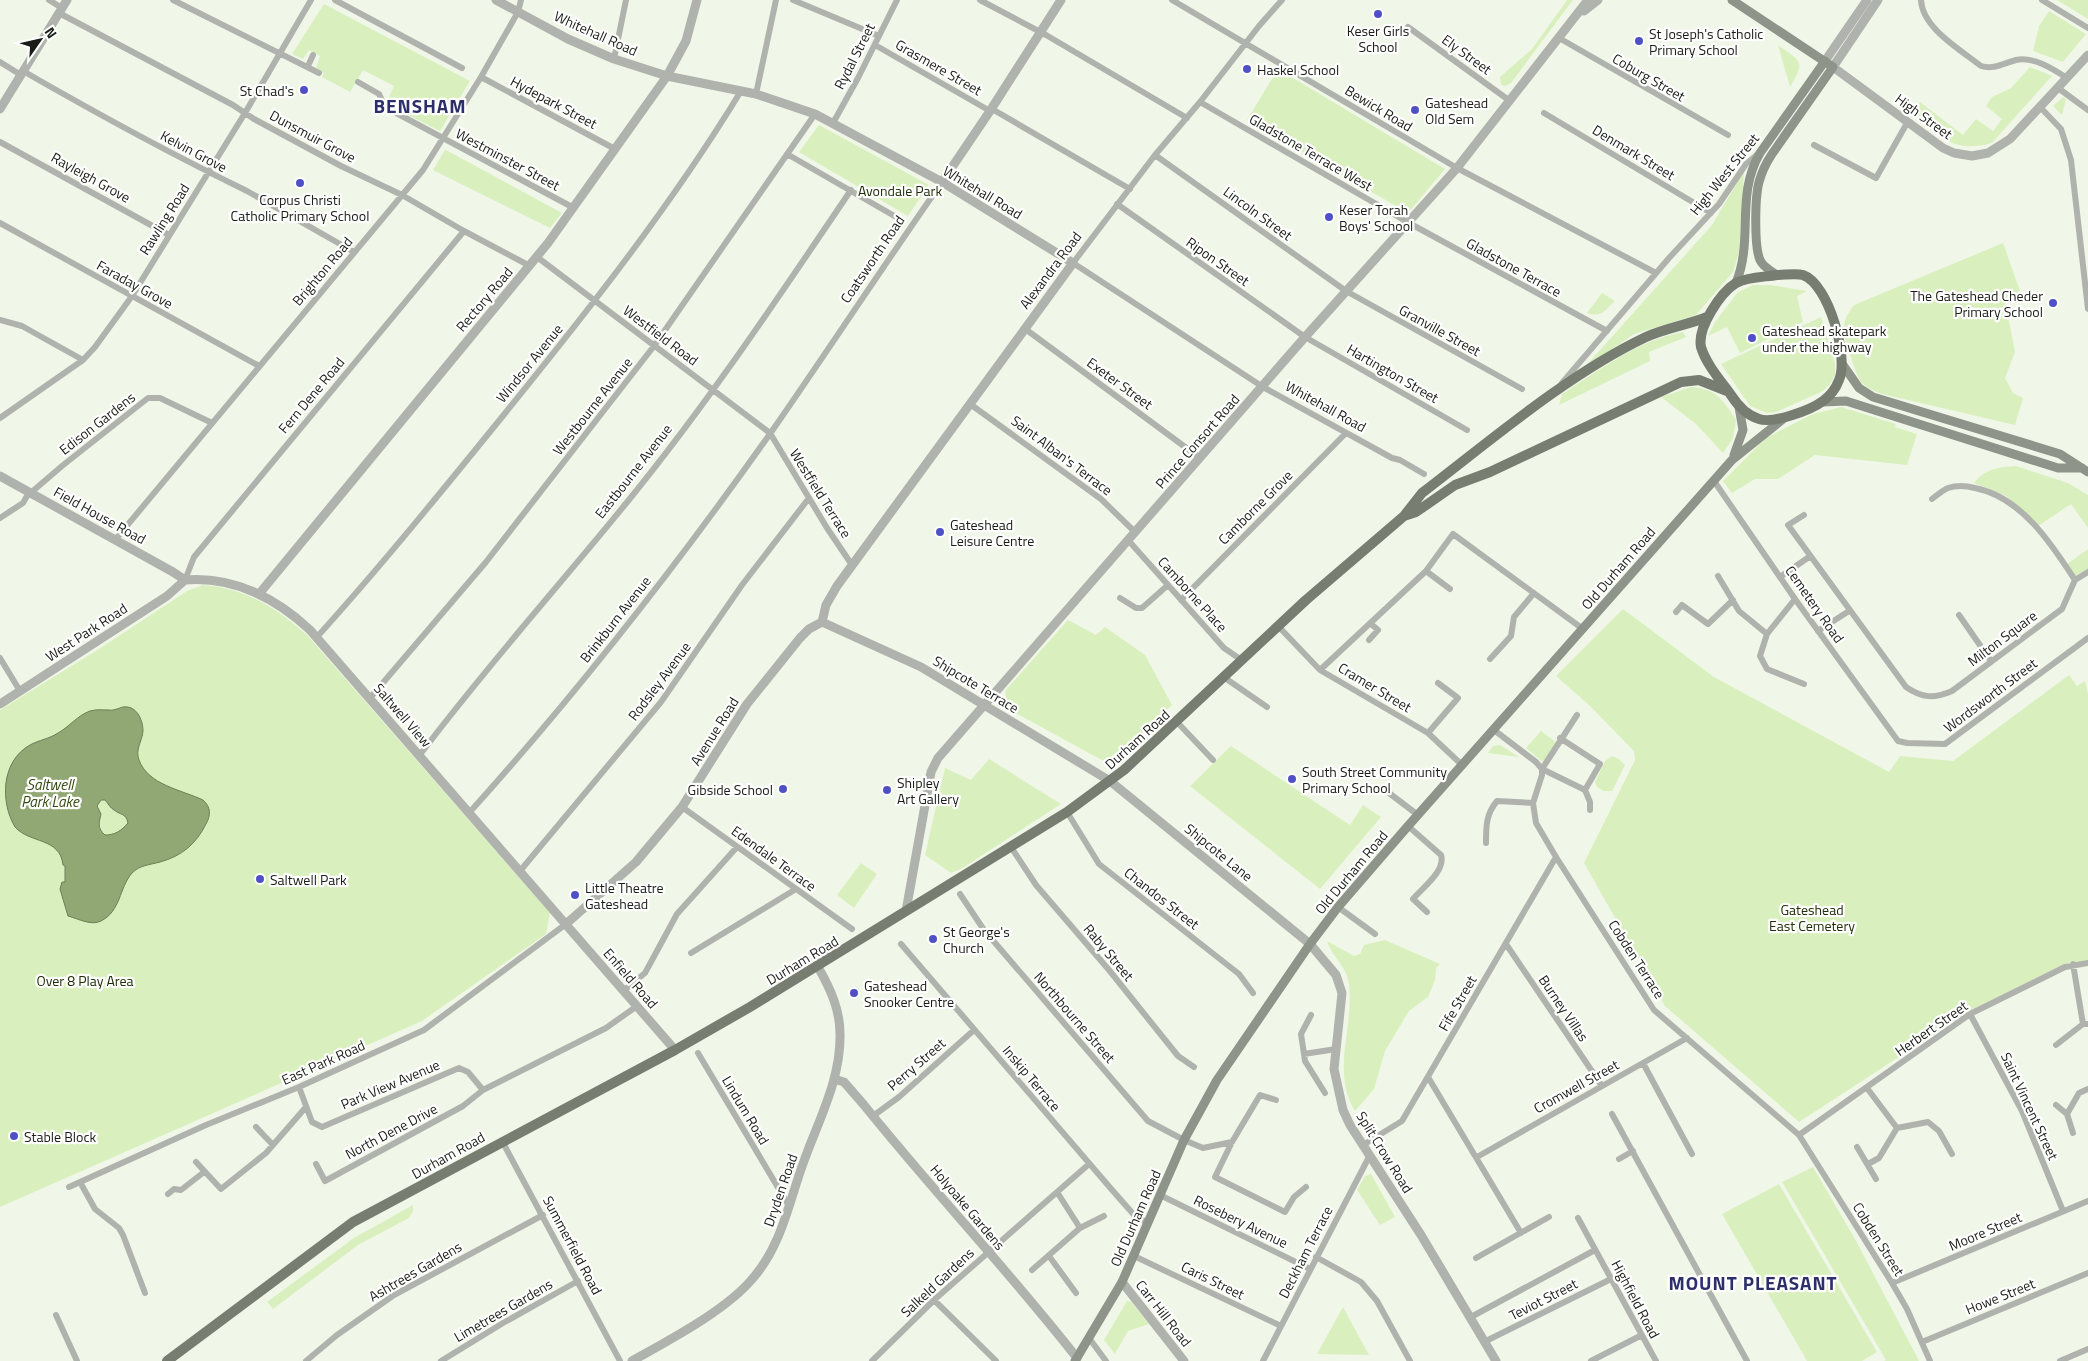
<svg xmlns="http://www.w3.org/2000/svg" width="2088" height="1361" font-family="'Titillium Web',sans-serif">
	<rect width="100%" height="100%" fill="#f0f7e8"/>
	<path fill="#d9f0be" d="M1567,0h6l-62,83 -6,3 -4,-1 -1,-8 32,-28z
		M2057,0h31v19z
		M324,4l146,77 -30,50 -30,-15v-18h-8l-1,5 -10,3 -5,-3 8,-17 -31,-16 -13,22 -28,-15 2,-4 -8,-5 4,-12 -11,-6 -6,9 -11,-5z
		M2049,11l37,23 -23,28 -30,-11 6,-25z
		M1778,45c23,17 28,15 12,42z
		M2030,67l22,9 -60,67c-40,11 -51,-7 -80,-30l8,-11 43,33 13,-16 17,12 9,-12 -16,-13 6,-9 19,-9z
		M1278,69l167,100 -37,44 -161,-93z
		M2063,97l3,2 -4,16 -9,-9z
		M819,125l110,60 -21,31 -109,-64z
		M445,150h1l116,63 -12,15 -117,-58z
		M1744,171l-5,81 -6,20 -37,43 -62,19 -51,35 129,-144z
		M2003,243l17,48 -15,9 10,52 -10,26 8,15 10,5 -8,27 -133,-31c-7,-3 -16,-6 -21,-12 -5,-7 -17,-44 -17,-52 -1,-10 5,-18 10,-25z
		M1753,285h17l37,6 -10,5 6,26 -63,31 -13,-26 -19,9 7,-14 23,-30z
		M1602,293l13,8c-10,9 -13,17 -28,12z
		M1821,317l14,46v12l-5,9 -7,7 -47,21 -9,1 -17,-7 -29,-42z
		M1683,332l3,5 -37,15 1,9 -91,44 3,-11c38,-24 76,-54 121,-62z
		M1691,387c25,1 33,14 45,33l-3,18 -10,15 -27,-29 -35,-27z
		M1841,407l55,17 -1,3 22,7 -10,31 -92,-10 -37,24h-23l-23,14 -9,-12 43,-43 47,-24z
		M2016,466l52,17 20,12v33l-17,-24 -33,22 -32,-30 -32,-13c10,-14 25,-16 42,-17z
		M2088,549v20l-13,7 -8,-12z
		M203,585c43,3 73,23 104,50l243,278 -4,21 -124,87 -422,186v-497l99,-61 88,-58z
		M1623,609l91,68 175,95 11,-16 53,5 116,-86 8,11 8,-5 3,13v267l-17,1 -8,3 -92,45 -172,112 -134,-116 -81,-143 51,-103 -1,-9 -45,-46 -33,-29z
		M1068,620l28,15 9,-8 40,28 27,50 -63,59 -101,-55 -3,-18z
		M1541,731l16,12 -14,19 -17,-14z
		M1500,745l19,12 -31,-4 5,-7z
		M1231,746l119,79 13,-20 18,12 -61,72 -130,-103z
		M1612,756l7,3 6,6 -13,26h-8l-7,-4 -2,-5 10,-21z
		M989,759l72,45 -100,65 -10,4 -26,-18 20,-87 26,12z
		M861,863l16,11 -23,34 -17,-13z
		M1385,940l55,24 -4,4 -1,12 -7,17 -19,14 -24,40 -11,38 -19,22c-24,-38 -1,-84 -6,-126 -1,-17 -17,-28 -22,-44l27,15 6,-2 4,-9z
		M1813,1167l42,72 64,122h-35l2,-1 -104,-178z
		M1371,1174l24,43 -15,8 -23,-35 8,-14z
		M1779,1184l98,168 -15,9h-55l-85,-147z
		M413,1205v6l-4,7 -51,27 -85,64 -6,-7 87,-64z
		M1127,1301l4,1 18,22 -21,7 -13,23 -11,-14z
		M1343,1307l26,48 -52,-1z"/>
	<path fill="#91a874" stroke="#6d7e58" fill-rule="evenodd" d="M123,707c13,-2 20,12 20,24 -1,11 -8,18 -4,29 9,25 43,30 64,40 8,7 8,15 3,24 -10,20 -24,32 -46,38 -11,3 -20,3 -28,11 -13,15 -11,38 -31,48 -10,5 -22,-2 -33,-5l-8,-27 2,-7h3v-16l-2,-1c-3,-28 -33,-21 -48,-38 -15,-25 -14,-66 15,-82 9,-5 19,-6 28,-12 11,-6 20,-18 32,-22 7,-2 12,-1 19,-1 4,1 10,-2 14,-3zM101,800h4c3,3 5,8 9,10 6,5 12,3 14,13 -7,8 -13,12 -23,12 -8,-7 -6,-12 -4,-21l-4,-8z"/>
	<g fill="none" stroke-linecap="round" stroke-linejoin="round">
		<path stroke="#b0b3ad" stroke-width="6" d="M49,0l13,8
			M173,0l146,73
			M335,0l127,68
			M793,0l86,36
			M980,0l66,35 141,83
			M1172,0l285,168 199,105
			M1282,0l-23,26 -59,76 -45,53 -82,108 190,124 129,71 8,2 24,14
			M1921,0c1,28 40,50 60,66 13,4 23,-3 35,-6 17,-4 37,9 51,18
			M2042,0l46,28
			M59,13l174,92 21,14 87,47 61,29 62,36 66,35
			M1408,27l102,74
			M1559,38l169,97
			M875,45l115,66
			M614,59l12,-59
			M0,62l21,13
			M308,66l5,-11
			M23,71c73,42 148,83 224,120l107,61
			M481,77l134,72
			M358,82l21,12 6,13 189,101
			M2058,88l30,22
			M756,94l20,-94
			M1200,102l209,121 198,108
			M2040,107l21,22 10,31 17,149
			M992,109l138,80
			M1544,113l167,100
			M404,117l2,-16
			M833,123l25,-45 39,-78
			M0,142l169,93
			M1814,145l62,33 31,-55
			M787,154l116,67
			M1155,155l191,136 176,98
			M1117,204l188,133 162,93
			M0,223l259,143
			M537,257l233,176 57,95 25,37
			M0,320l22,6 61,34
			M1024,328l176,130
			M1562,383l107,-125 50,-54 27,-40 12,-10
			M970,404l131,95 34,33
			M0,418l83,-58 12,-13 37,-51 113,-183 66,-113
			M1714,481l81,118 103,142 9,2 38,1 143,-106
			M1804,515l-16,10 118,162c16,11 28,12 46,4l110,-82 13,-29c-24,-37 -54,-83 -100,-92 -8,-2 -18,-3 -27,0 -5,2 -11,7 -16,11
			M0,518l23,-15 4,-7 35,-30 86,-68h12l52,25
			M115,540l308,-370 58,-93 37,-65 3,-12
			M1128,540l96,108 19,13
			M1426,571l24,18
			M1718,576l21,35 28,23 -7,22 7,13 37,15
			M1780,577l29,-20
			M185,580l9,-23 270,-326
			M2075,580l13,-8
			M1120,598l16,10h6l26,-23
			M1181,600l165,-167
			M1676,612l6,-7 26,19 25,-24
			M1959,615l32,46
			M1279,627l41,43 108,63 34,32
			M1818,631l31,-20
			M1767,634l28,-35
			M317,637c64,-71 125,-146 185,-220 85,-105 169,-211 239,-326
			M1369,640l9,-10 -8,-7
			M0,658l20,33
			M1490,659l21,-23 3,-19 20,-24
			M1320,670l106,-99 27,-37 130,95
			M1225,678l42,29
			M370,698l116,-136 168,-216 161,-232
			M1177,722l36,38
			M1494,730l42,32 6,7v6l-9,28 3,20 20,34 98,153 145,125 93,148 15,26 23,52
			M1428,733l30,-35 -20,-15
			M1560,738l40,26 -15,26 -43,-21 35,-54
			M419,756c66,-88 140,-170 209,-255 80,-98 152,-206 223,-311
			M1585,790l5,12v8
			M1389,793l29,22
			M682,807l170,122
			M1067,812l32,52 140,110 14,19
			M469,813c109,-121 209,-249 303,-382 57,-82 112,-166 170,-249
			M1408,826l33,29c5,16 -19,33 -28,44l14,13
			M1486,843c0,-17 0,-29 11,-42l36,2
			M1011,847l25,38 73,85 69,86 16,11
			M520,871l141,-169 81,-117 67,-87
			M960,894l24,36 164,191 36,19 19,8 29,-6
			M1338,907l37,27
			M901,944l212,247 22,25 13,7
			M1506,944l96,142
			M691,953l105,-64
			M2073,964l10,60
			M623,991l22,-18 32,-59 60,-67
			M1970,1014l52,97 41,100
			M1311,1015l-10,19 4,27 20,32
			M2056,1045l27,-21h5
			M698,1053l91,153
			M1304,1054l32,-5
			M1643,1063l49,91
			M1428,1077l93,156
			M299,1087l13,35 10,5 137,-59 9,4 15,18 123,-62 31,-22
			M1867,1088l30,40 -18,30 -11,6
			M1276,1100l-16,-5 -28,47 -17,35 70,35 9,-15 12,-10
			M2056,1105l11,9
			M1612,1114l135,247
			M873,1116l26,-19 75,-67
			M256,1127l17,18
			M1897,1128l31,-6 11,9 13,23
			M2073,1133l-6,-19 12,-21 9,-4
			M1799,1135l171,-121 95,-47 23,-4
			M502,1141l118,220
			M1363,1145l39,-24 154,-264
			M1857,1147l19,32
			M1477,1157l210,-119
			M1619,1159l14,-8
			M196,1162l25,27 45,-36 40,-46
			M316,1164l9,17 138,-75 20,-16
			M80,1182l15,27 24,19 4,7 22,58
			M69,1187l137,-62 93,-38 125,-57 142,-106
			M1057,1192l23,36
			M168,1194l6,-5 7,1 23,-18
			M1160,1195l150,74
			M1578,1218l78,143
			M1049,1256l27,37
			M1134,1256l147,70
			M1316,1257l45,25 16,19 33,60
			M1476,1258l73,-41
			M1032,1270l48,-42 24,-12
			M1892,1283l196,-82
			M934,1300l62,61
			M56,1315l21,46
			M1471,1317l124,-67
			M1089,1338l17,23
			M1486,1341l125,-62
			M1922,1342l166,-69
			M306,1361l31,-26 57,-40 149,-80
			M441,1361l62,-38 75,-42
			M872,1361l62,-61 155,-136
			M1263,1361l107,-206
			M1591,1361l51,-26
			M2060,1361l28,-12"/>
		<path stroke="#b0b3ad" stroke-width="9" d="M496,0l72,39 46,20 53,17 89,18 59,20 127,68 131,81 -236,323 -11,19 -4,17 -13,7 -9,9 -53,66 -65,103 -46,55 -70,62
			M1878,0l-45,67 110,81 11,5 18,3 16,-3 22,-14 78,-84
			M1584,11l14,-11
			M1825,61l42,-61
			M0,109l67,-109
			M942,182l48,-71 71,-111
			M0,476l173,96 12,8
			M185,580c48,-4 91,18 125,50l365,420
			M259,594l289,-351 119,-167 19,-35 11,-41
			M822,622l99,45 189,114 200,163 26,31 6,18 -8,76 9,41 7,15 71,110 75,126
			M0,704l167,-108 18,-16
			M906,911l25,-139 7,-14 367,-421 152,-169 131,-168
			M834,1079l10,3 20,23c69,86 145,166 213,253
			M1122,1282l62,79
			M632,1361c37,-21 95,-51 121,-83 29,-33 36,-77 51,-117 15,-42 37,-82 36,-127 0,-25 -10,-46 -22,-67"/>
		<path stroke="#8f948a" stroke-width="9" d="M1732,0l101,67 -61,87c-6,9 -10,17 -13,28 -4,15 -5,64 1,78 3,7 11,11 17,15
			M1736,283c18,-44 -1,-87 24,-130l65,-92
			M1843,365l16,23 14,9 187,57 28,18
			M1822,402l24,-1 212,67h24
			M1734,455l9,-25 -4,-23
			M1075,1361l47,-79 62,-142 33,-60 93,-136 28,-37 70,-81 324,-366 51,-41"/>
		<path stroke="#787d72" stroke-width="10" d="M1777,275c8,0 19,-2 26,0 26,9 46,83 36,105 -3,8 -9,16 -16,21 -12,9 -50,23 -64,18 -13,-4 -21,-13 -28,-24 -10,-14 -25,-31 -30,-48 -4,-19 19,-54 35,-64 11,-6 29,-6 41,-8z
			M1404,516l12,-4 39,-27 35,-13 191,-90 18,-2 28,11
			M167,1361l186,-139 322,-172 75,-43 317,-195 57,-42 182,-170 98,-84 18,-23c68,-52 146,-119 224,-156 20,-9 41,-12 61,-20"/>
	</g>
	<g fill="#5050c6" stroke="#fff" stroke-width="2">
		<circle cx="1378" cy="14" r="5"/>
		<circle cx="1639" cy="41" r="5"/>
		<circle cx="1247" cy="69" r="5"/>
		<circle cx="304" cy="90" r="5"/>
		<circle cx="1415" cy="110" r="5"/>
		<circle cx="300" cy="183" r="5"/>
		<circle cx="1329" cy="217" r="5"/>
		<circle cx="2053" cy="303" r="5"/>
		<circle cx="1752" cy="338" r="5"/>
		<circle cx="940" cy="532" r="5"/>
		<circle cx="1292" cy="779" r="5"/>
		<circle cx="783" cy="789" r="5"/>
		<circle cx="887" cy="790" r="5"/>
		<circle cx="260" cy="879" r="5"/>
		<circle cx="575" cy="895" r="5"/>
		<circle cx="933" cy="939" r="5"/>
		<circle cx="854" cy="993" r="5"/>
		<circle cx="14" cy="1136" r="5"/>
	</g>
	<g text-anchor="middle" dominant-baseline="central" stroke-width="4.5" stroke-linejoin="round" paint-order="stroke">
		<g font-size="14" fill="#1a1c17" stroke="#fff" text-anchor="start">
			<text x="1378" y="30" text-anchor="middle">Keser Girls<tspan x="1378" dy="16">School</tspan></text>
			<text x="1649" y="33">St Joseph's Catholic<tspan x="1649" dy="16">Primary School</tspan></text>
			<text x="1257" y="69">Haskel School</text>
			<text x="294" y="90" text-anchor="end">St Chad's</text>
			<text x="1425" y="102">Gateshead<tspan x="1425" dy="16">Old Sem</tspan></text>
			<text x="300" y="199" text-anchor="middle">Corpus Christi<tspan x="300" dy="16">Catholic Primary School</tspan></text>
			<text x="1339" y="209">Keser Torah<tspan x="1339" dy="16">Boys' School</tspan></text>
			<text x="2043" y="295" text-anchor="end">The Gateshead Cheder<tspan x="2043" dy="16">Primary School</tspan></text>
			<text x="1762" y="330">Gateshead skatepark<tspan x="1762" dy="16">under the highway</tspan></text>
			<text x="950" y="524">Gateshead<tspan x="950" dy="16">Leisure Centre</tspan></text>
			<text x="1302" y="771">South Street Community<tspan x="1302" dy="16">Primary School</tspan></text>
			<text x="897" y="782">Shipley<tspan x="897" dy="16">Art Gallery</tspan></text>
			<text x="773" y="789" text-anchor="end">Gibside School</text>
			<text x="270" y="879">Saltwell Park</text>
			<text x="585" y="887">Little Theatre<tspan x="585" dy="16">Gateshead</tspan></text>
			<text x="943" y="931">St George's<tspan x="943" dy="16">Church</tspan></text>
			<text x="864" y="985">Gateshead<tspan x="864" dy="16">Snooker Centre</tspan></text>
			<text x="24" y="1136">Stable Block</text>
		</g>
		<g font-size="14" fill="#1a1c17" stroke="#fff">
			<text transform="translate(596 33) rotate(24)">Whitehall Road</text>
			<text transform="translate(1467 54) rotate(36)">Ely Street</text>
			<text transform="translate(854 56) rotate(-63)">Rydal Street</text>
			<text transform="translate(939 67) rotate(30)">Grasmere Street</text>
			<text transform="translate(1649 77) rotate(30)">Coburg Street</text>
			<text transform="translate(554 102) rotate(28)">Hydepark Street</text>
			<text transform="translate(1379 108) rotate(31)">Bewick Road</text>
			<text transform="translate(1924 116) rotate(36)">High Street</text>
			<text transform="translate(313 136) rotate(28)">Dunsmuir Grove</text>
			<text transform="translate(194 151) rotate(28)">Kelvin Grove</text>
			<text transform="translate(1311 152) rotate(30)">Gladstone Terrace West</text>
			<text transform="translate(1634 152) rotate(31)">Denmark Street</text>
			<text transform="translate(508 159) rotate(28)">Westminster Street</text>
			<text transform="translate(1724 174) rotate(-51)">High West Street</text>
			<text transform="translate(91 177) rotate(29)">Rayleigh Grove</text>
			<text transform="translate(983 192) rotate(31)">Whitehall Road</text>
			<text transform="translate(1258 213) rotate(36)">Lincoln Street</text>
			<text transform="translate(164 219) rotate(-58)">Rawling Road</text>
			<text transform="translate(872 259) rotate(-56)">Coatsworth Road</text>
			<text transform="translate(1218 261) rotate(35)">Ripon Street</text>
			<text transform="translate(1514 267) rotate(29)">Gladstone Terrace</text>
			<text transform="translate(1050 270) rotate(-53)">Alexandra Road</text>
			<text transform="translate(322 271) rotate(-50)">Brighton Road</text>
			<text transform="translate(135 284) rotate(29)">Faraday Grove</text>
			<text transform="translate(484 299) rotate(-50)">Rectory Road</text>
			<text transform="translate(1440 330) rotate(29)">Granville Street</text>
			<text transform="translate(661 335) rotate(37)">Westfield Road</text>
			<text transform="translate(529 363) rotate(-51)">Windsor Avenue</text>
			<text transform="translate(1393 373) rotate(30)">Hartington Street</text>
			<text transform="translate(1120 383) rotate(36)">Exeter Street</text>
			<text transform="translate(311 395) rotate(-50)">Fern Dene Road</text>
			<text transform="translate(592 406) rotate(-52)">Westbourne Avenue</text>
			<text transform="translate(1326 406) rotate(29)">Whitehall Road</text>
			<text transform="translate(97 423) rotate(-38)">Edison Gardens</text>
			<text transform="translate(1197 441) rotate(-49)">Prince Consort Road</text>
			<text transform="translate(1062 455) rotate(37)">Saint Alban's Terrace</text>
			<text transform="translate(633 471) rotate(-52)">Eastbourne Avenue</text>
			<text transform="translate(821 493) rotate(58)">Westfield Terrace</text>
			<text transform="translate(1255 507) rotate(-45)">Camborne Grove</text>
			<text transform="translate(100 515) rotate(29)">Field House Road</text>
			<text transform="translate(1618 568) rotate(-49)">Old Durham Road</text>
			<text transform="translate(1193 594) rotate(48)">Camborne Place</text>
			<text transform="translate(1815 604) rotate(55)">Cemetery Road</text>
			<text transform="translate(615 619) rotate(-52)">Brinkburn Avenue</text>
			<text transform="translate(86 632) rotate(-33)">West Park Road</text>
			<text transform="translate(2002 638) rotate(-37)">Milton Square</text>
			<text transform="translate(659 681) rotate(-53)">Rodsley Avenue</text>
			<text transform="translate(976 684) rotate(31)">Shipcote Terrace</text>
			<text transform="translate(1375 687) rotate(31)">Cramer Street</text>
			<text transform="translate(1990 695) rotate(-37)">Wordsworth Street</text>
			<text transform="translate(403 715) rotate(49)">Saltwell View</text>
			<text transform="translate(714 731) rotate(-58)">Avenue Road</text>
			<text transform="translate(1137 739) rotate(-42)">Durham Road</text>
			<text transform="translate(1219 852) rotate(39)">Shipcote Lane</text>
			<text transform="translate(774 858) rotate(36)">Edendale Terrace</text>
			<text transform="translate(1351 872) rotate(-50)">Old Durham Road</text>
			<text transform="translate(1162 898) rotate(38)">Chandos Street</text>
			<text transform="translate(1109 952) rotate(50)">Raby Street</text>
			<text transform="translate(1637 959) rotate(57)">Cobden Terrace</text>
			<text transform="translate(802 960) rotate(-31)">Durham Road</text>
			<text transform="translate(631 978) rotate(49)">Enfield Road</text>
			<text transform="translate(1457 1003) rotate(-60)">Fife Street</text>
			<text transform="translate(1564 1008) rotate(56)">Burney Villas</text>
			<text transform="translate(1075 1017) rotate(49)">Northbourne Street</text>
			<text transform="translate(1931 1028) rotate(-35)">Herbert Street</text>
			<text transform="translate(323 1062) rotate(-24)">East Park Road</text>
			<text transform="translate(916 1064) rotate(-41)">Perry Street</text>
			<text transform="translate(1032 1078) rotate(50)">Inskip Terrace</text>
			<text transform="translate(390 1084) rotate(-23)">Park View Avenue</text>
			<text transform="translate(1576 1086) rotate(-29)">Cromwell Street</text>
			<text transform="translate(2030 1106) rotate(65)">Saint Vincent Street</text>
			<text transform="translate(746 1110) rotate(59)">Lindum Road</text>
			<text transform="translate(391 1131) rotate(-28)">North Dene Drive</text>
			<text transform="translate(1385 1152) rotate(58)">Split Crow Road</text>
			<text transform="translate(448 1155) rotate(-29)">Durham Road</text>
			<text transform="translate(780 1190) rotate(-71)">Dryden Road</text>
			<text transform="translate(968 1207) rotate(50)">Holyoake Gardens</text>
			<text transform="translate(1135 1218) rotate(-66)">Old Durham Road</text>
			<text transform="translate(1241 1221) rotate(26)">Rosebery Avenue</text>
			<text transform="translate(1985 1231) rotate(-23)">Moore Street</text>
			<text transform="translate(1879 1239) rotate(58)">Cobden Street</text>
			<text transform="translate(573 1245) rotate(62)">Summerfield Road</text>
			<text transform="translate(1305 1252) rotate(-63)">Deckham Terrace</text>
			<text transform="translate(415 1271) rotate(-30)">Ashtrees Gardens</text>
			<text transform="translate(1213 1280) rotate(26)">Caris Street</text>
			<text transform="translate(937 1282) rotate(-43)">Salkeld Gardens</text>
			<text transform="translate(2000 1296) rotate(-22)">Howe Street</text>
			<text transform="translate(1543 1299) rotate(-27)">Teviot Street</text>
			<text transform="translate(1636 1299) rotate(62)">Highfield Road</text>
			<text transform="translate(503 1310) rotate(-30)">Limetrees Gardens</text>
			<text transform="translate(1164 1313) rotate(52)">Carr Hill Road</text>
		</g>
		<g font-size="14" fill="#202f08" stroke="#fff">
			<text x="900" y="190">Avondale Park</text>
			<text x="1812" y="909">Gateshead<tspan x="1812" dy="16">East Cemetery</tspan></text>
			<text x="85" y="980">Over 8 Play Area</text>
		</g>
		<g font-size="15" font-style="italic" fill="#344910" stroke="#fff">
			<text x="50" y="784">Saltwell<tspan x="50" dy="17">Park Lake</tspan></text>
		</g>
		<g font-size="19" font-weight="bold" letter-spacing="1" fill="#2c2f69" stroke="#fff">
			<text x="420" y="105">BENSHAM</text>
			<text x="1753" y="1282">MOUNT PLEASANT</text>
		</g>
	</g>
	<g transform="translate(40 40) rotate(56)" stroke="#ffffff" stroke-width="4" paint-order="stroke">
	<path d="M0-4L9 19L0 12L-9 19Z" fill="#1a1c17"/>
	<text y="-8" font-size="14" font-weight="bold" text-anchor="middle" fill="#1a1c17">N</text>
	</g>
</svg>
